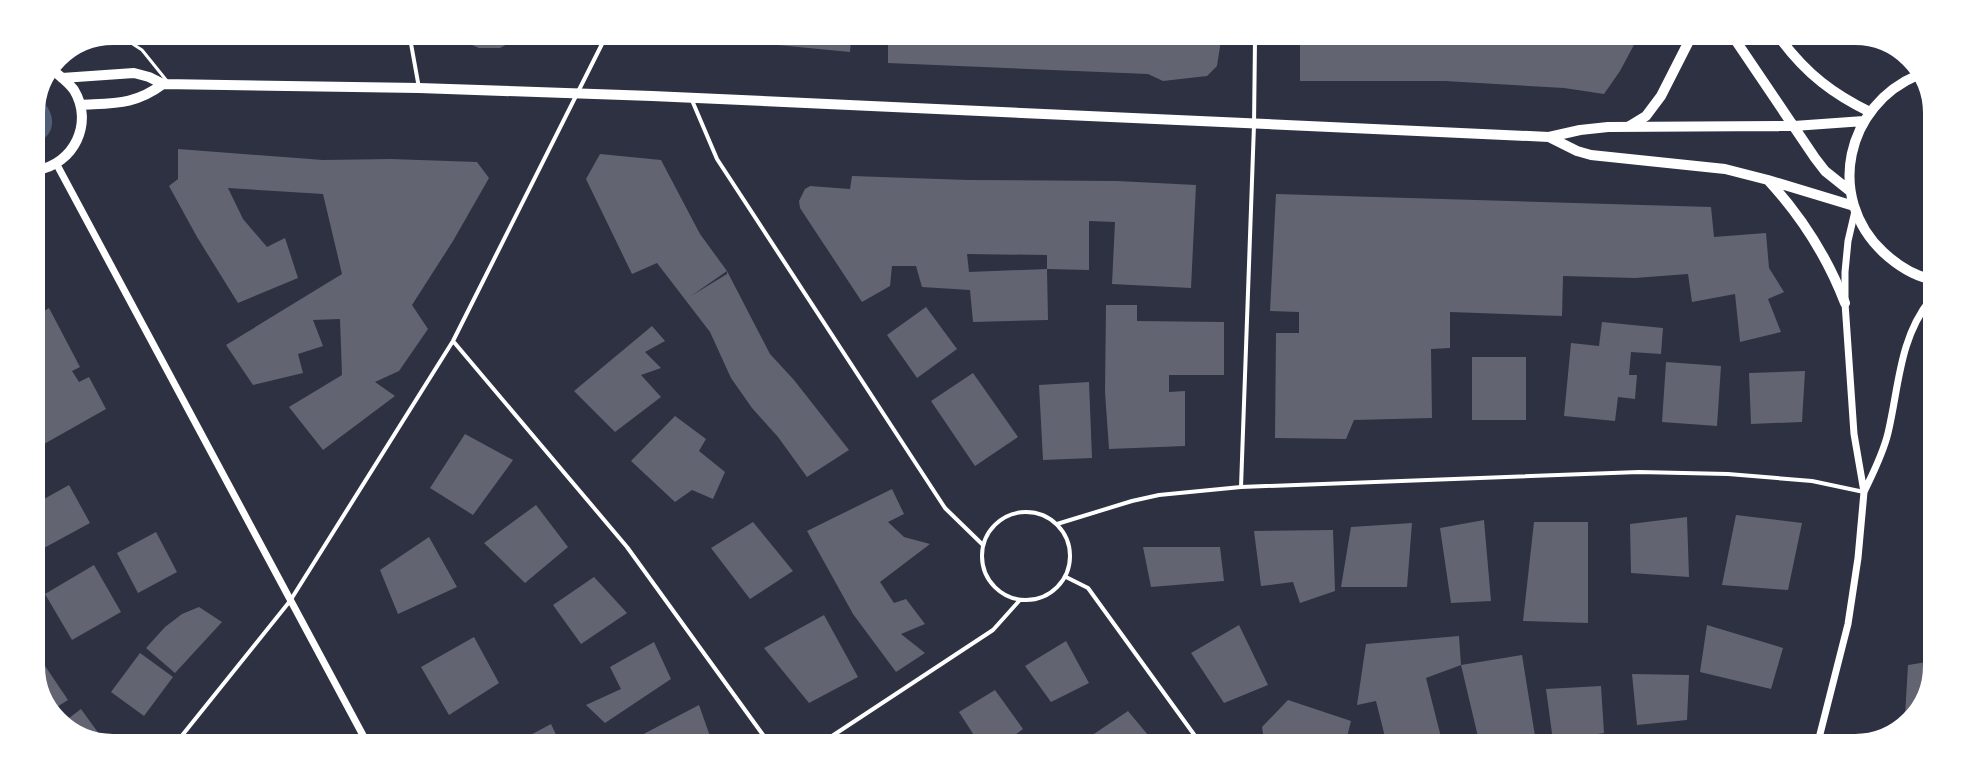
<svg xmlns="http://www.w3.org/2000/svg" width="1968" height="779" font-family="Commissioner,sans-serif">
	<rect width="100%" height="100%" fill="#2d3142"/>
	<path fill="#4f5d75" d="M41,100c15,13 16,34 -4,43v-35z"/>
	<path fill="#626471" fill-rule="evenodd" d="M463,38h80l-15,6 -17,-2 -11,6h-21l-14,-6z
		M703,38l148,1 -1,13z
		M888,39h259l74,1 -4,26 -10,10 -44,5 -15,-7 -260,-11z
		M1300,40h262l74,1 -16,30 -16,23 -40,-6 -119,-7h-145z
		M178,149l145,11 68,-1 86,3 12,16 -36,63 -41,64 16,24 -29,42 -24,11 20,14 -72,54 -34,-43 53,-32 -2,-56 -27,1 10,26 -25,8 5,19 -50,12 -27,-40 116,-71 -19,-80 -95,-6 15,31 24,28 18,-9 13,40 -60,25 -41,-66 -28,-51 9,-7z
		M600,154l61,6 39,74 27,37 -36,25 36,-22v-3l43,83 24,26 55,70 -42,27 -29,-40 -26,-29 -21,-30 -21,-46 -53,-69 -25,11 -46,-95z
		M852,176l116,4 149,1 79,4 -5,103 -79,-4 3,-62 -26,-1v49l-42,-1 1,51 -75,2 -3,-32 -48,-3 -6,-21h-24l-2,20 -28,16 -62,-94 -1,-7 6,-12 5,-3 40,3zM967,254l80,1v14l-78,3z
		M1276,194l435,13 3,30 52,-4 3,35 15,24 -16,7 13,33 -41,10 -5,-48 -43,8 -4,-28 -53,4 -72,-2 -1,40 -112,-4v36l-19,1 1,69 -78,2 -8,19 -71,-1 1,-105h23v-21l-29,-1z
		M1106,305h31v16l87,1v53h-55v17l16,-1v55l-76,3 -4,-57z
		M926,307l31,42 -40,29 -30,-43z
		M49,308l31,59 -8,4 7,11 10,-5 17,32 -69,39v-133z
		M1602,322l61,6 -2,26 -30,-2 -2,23h8l-2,24 -17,-2 -3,24 -51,-5 7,-73 28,3z
		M652,326l13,15 -20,11 16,16 -20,7 20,22 -46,35 -41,-41z
		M1472,357h54v63h-54z
		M1666,362l55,4 -4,60 -55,-4z
		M1805,371l-3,51 -51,2 -2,-51z
		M973,373l45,64 -43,29 -44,-65z
		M1089,382l3,76 -49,2 -4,-75z
		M675,416l31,23 -7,12 26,21 -12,27 -21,-9 -17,12 -44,-41z
		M465,434l48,26 -40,55 -43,-27z
		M69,485l21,38 -46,25 -7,-13v-32z
		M892,489l12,25 -16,8 16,15 26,7 -50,38 14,21 12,-4 19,25 -24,10 24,19 -29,19 -43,-58 -46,-83z
		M536,505l32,42 -43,36 -41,-40z
		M1736,515l66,8 -14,67 -66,-5z
		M1687,517l2,60 -58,-4 -1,-49z
		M1484,520l7,81 -40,2 -11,-75z
		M753,522l40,49 -43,28 -39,-51z
		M1534,522h54v101l-65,-2z
		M1412,523l-5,64h-66l10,-60z
		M1333,530l2,61 -35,12 -7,-21 -32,4 -7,-55z
		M156,532l21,40 -39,21 -21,-40z
		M429,537l28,50 -59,27 -18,-44z
		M1143,547h77l4,34 -73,6z
		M94,565l27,47 -49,28 -27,-46z
		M594,577l33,36 -46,31 -28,-39z
		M199,607l23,15 -47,51 -29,-25 19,-21 17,-13z
		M824,615l34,62 -49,26 -45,-55z
		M1239,625l29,60 -44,18 -33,-50z
		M1707,625l76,23 -12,41 -71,-17z
		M1459,636l2,29 -35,13 16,63h-56l-10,-40 -19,4 9,-61z
		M474,637l25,46 -50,32 -28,-48z
		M1066,641l23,42 -38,19 -26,-36z
		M654,642l17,37 -66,44 -19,-18 35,-16 -11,-22z
		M140,653l33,24 -29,39 -33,-24z
		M37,654l31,46 -16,10 -15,-39z
		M1522,655l13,81 -30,5h-26l-18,-76z
		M1927,662v29l-20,25h-2l3,-51z
		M1632,674l57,1 -2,45 -50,5z
		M1601,686l3,47 -51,8 -7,-52z
		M995,690l28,39 -15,11h-31l-18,-28z
		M1288,700l63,21 -5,20h-82l-2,-14z
		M699,705l12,34h-77z
		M81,709l21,29h-14l-23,-17z
		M1128,711l20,24 -10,5h-53z
		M551,724l7,15h-35z"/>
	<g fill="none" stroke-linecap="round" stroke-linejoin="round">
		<path stroke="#fff" stroke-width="3" d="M122,37l20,13 25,31"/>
		<path stroke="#fff" stroke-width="4" d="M410,38l9,50
			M691,98l26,61 228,349 38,37
			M453,341l174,206 139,192
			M1241,487l13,-362 1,-85
			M982 556a44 44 0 1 1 88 0a44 44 0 1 1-88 0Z
			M1057,524l75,-23 27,-6 82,-8 398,-15 89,2 84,7 52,11
			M1066,577l22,11 110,152
			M180,738l110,-137 163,-260 152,-303
			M826,740l167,-110 26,-29"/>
		<path stroke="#fff" stroke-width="7" d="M56,163l309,576
			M1864,492c9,-19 19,-38 24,-59 11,-46 11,-94 42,-133
			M1818,742l30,-118 10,-66 6,-66 -10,-58 -9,-131v-31l3,-31 7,-30"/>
		<path stroke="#fff" stroke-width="10" d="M1736,41l79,117 10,13 25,20
			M1782,41c25,33 51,53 88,71
			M1918,75c-72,30 -93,122 -35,177 13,12 29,23 47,27
			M62,78l72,-5 15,4 14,7 256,4 233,8 897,41 31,-7 28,-3 186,-1 70,-5
			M81,105c33,-2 54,0 82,-21
			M1628,127l18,-11 15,-20 28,-55
			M1549,137l28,14 14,4 134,14 43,11 86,26
			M37,170c37,-6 57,-47 37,-80 -5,-7 -13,-13 -20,-19
			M1768,180c34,37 59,76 77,123"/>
	</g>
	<path d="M0 0H1968V779H0ZM113 44H1855A69 69 0 0 1 1924 113V666A69 69 0 0 1 1855 735H113A69 69 0 0 1 44 666V113A69 69 0 0 1 113 44Z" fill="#fff" fill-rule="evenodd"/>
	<path fill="none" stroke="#fff" stroke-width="2" d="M113 44H1855A69 69 0 0 1 1924 113V666A69 69 0 0 1 1855 735H113A69 69 0 0 1 44 666V113A69 69 0 0 1 113 44Z"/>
</svg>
